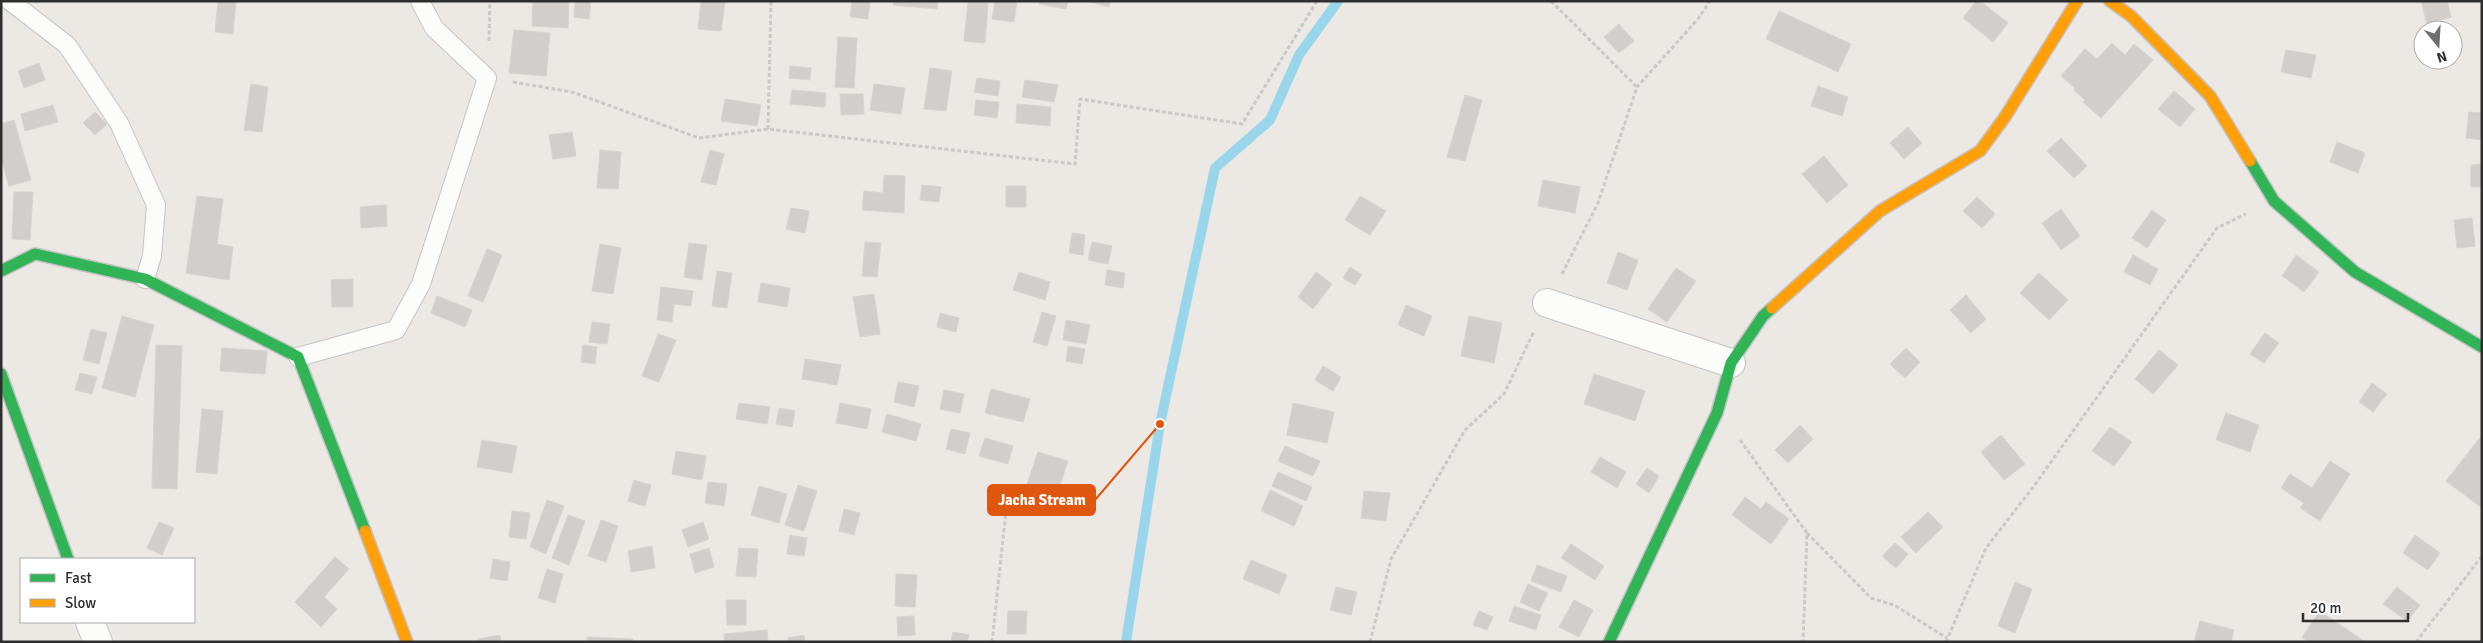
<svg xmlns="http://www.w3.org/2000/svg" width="2483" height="643" font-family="Signika,sans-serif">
	<rect width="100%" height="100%" fill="#ece8e4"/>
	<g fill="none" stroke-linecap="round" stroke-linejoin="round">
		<path stroke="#99d6ec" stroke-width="10" d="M1126,642l34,-218 55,-256 55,-48 29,-65 39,-54"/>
	</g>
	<path fill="#d1cecb" stroke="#d7d4d0" d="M218,1h18l-3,33 -18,-2z
		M533,1h36l-1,27 -36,-2z
		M575,1h16l-2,18 -15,-2z
		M701,1h24l-4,30 -23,-2z
		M852,1h18l-2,18 -18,-2z
		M894,1h44l-1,8 -44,-4z
		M995,1h22l-3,21 -22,-3z
		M1040,1h28l-2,8 -27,-5z
		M1087,1h23l-1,6z
		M1976,1h4l28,22 -15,19 -30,-24z
		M2421,1h26l4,16 -24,7z
		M968,2l20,1 -3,40 -21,-2z
		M1779,11l72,33 -13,28 -72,-33z
		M1619,24l15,17 -15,12 -15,-16z
		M514,30l36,3 -4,43 -37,-3z
		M838,37l19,1 -3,50 -19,-1z
		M2112,43l13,12 9,-11 19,16 -52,58 -18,-16 2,-2 -11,-10 1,-2 -14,-12 24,-27 12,10z
		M2286,50l30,5 -5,23 -30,-6z
		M39,63l6,17 -21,8 -6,-17z
		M790,66l21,2 -1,12 -21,-2z
		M930,68l22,3 -6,40 -22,-2z
		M977,78l23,3 -2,15 -24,-4z
		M1025,80l33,5 -4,17 -32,-5z
		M251,84l17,3 -6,45 -18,-2z
		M874,84l31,4 -4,26 -31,-4z
		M1818,86l30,11 -6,19 -31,-10z
		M792,90l34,3 -1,14 -35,-3z
		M2174,91l21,18 -15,18 -22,-18z
		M840,94h23l1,20 -23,1z
		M1465,95l17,5 -17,61 -18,-4z
		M725,99l36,6 -4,21 -36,-5z
		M976,100l23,2 -2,16 -23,-3z
		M1017,104l34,3 -1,19 -34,-3z
		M53,105l5,17 -33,9 -4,-17z
		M95,112l12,12 -12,11 -12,-12z
		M2469,112l13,1v27l-16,-2z
		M14,120l17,60 -22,6 -8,-28v-34z
		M1908,127l14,16 -18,16 -14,-16z
		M572,132l4,24 -23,3 -4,-24z
		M2061,138l26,28 -13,12 -27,-27z
		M2337,142l28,11 -7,20 -28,-11z
		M600,150l21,2 -3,37 -21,-1z
		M710,150l14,4 -8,31 -15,-3z
		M1824,156l24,29 -21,18 -25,-29z
		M2482,164v23h-11v-22z
		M884,175l21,1 -1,37 -42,-3 2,-19 19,2z
		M1543,180l37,7 -5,26 -37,-7z
		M922,185l19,2 -2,15 -19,-2z
		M1006,186h20v21h-20z
		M14,192h19l-3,48 -18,-1z
		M197,196l26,3 -6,45 16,3 -4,33 -43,-7z
		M1360,196l26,15 -16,24 -25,-15z
		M1977,197l18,17 -13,14 -19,-17z
		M386,205l1,21 -26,2 -1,-21z
		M791,208l18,3 -4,22 -19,-4z
		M2061,209l19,27 -19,14 -19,-27z
		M2152,210l14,10 -19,28 -15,-10z
		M2472,218l3,28 -18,2 -3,-28z
		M1072,233l13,2 -2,20 -14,-2z
		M865,242l16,1 -4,34 -15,-1z
		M1092,242l20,4 -4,18 -20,-4z
		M689,243l18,2 -5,35 -18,-3z
		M600,244l21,4 -8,46 -21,-3z
		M487,249l15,6 -19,47 -15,-6z
		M1618,252l20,8 -11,30 -20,-7z
		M2133,255l25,14 -8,16 -26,-13z
		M2296,255l23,17 -15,20 -22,-16z
		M1350,267l12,8 -7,10 -12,-7z
		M1676,268l20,13 -29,41 -19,-13z
		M1107,270l18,3 -2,15 -18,-3z
		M717,271l15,2 -5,35 -15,-2z
		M1019,272l31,10 -5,18 -32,-10z
		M1316,272l16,12 -19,25 -15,-12z
		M2039,273l29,27 -19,20 -29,-27z
		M353,279v28h-21l-1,-27z
		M761,283l29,5 -3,19 -29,-5z
		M661,287l32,4 -2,15 -17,-2 -2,18 -15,-2z
		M874,294l6,40 -20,3 -7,-40z
		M1966,295l20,24 -15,14 -21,-23z
		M437,296l35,14 -7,17 -34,-14z
		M1406,305l26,11 -8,20 -26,-11z
		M1042,312l14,4 -9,30 -14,-4z
		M940,313l19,5 -3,14 -19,-5z
		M122,316l32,9 -19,72 -33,-9z
		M1469,316l33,7 -8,40 -33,-7z
		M1066,320l24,5 -4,19 -23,-4z
		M592,322l18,2 -3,20 -18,-2z
		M91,329l16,4 -8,31 -16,-4z
		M2265,333l14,10 -15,20 -14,-9z
		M658,334l18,6 -17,42 -17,-6z
		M156,345l26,1 -5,143 -25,-1z
		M583,345l14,2 -2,17 -14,-2z
		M1068,346l17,3 -3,15 -16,-3z
		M222,348l45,3 -2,23 -45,-3z
		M1906,348l14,14 -15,16 -15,-14z
		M2159,350l19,15 -25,29 -18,-15z
		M805,359l36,6 -4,20 -35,-6z
		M1323,366l18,11 -8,14 -18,-11z
		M80,373l17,4 -5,17 -17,-4z
		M1594,374l51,17 -10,30 -51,-17z
		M898,382l21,4 -5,21 -20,-5z
		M2372,383l15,11 -14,18 -14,-10z
		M991,389l39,10 -7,23 -38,-9z
		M944,390l20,4 -4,19 -20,-4z
		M739,403l31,4 -3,17 -31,-5z
		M840,403l31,6 -4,20 -31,-6z
		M1293,403l41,9 -7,31 -40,-8z
		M779,408l16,3 -3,16 -16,-3z
		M202,409l21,2 -6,63 -21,-2z
		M2226,413l33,12 -9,27 -34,-12z
		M887,414l34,10 -5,17 -34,-9z
		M1800,425l13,14 -25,24 -13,-13z
		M2110,427l22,15 -18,24 -22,-15z
		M951,429l19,4 -5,21 -19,-5z
		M2001,435l24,29 -21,16 -23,-28z
		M2482,435v73l-36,-27z
		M985,438l28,8 -5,18 -29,-8z
		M482,440l35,6 -5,27 -35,-6z
		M1285,446l35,15 -7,15 -35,-15z
		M676,451l30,5 -4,24 -30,-6z
		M1038,452l30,9 -11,33 -30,-10z
		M1600,457l26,15 -9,16 -26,-16z
		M2330,461l20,13 -30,47 -20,-13 4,-5 -23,-15 9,-14 22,14z
		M1647,468l12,8 -10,17 -13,-9z
		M1278,472l34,15 -6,14 -34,-15z
		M634,480l17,5 -6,21 -17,-5z
		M708,482l19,2 -3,22 -19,-3z
		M798,485l19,6 -13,40 -19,-6z
		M759,486l28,8 -8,29 -28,-8z
		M1270,490l33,16 -9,20 -33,-15z
		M1364,491l26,2 -4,28 -25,-3z
		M1745,497l16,12 5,-7 23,17 -18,25 -39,-29z
		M547,500l17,6 -18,48 -16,-7z
		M844,509l16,4 -6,22 -15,-4z
		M512,511l18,2 -4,26 -17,-2z
		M1928,512l15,15 -27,26 -15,-16z
		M568,515l17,6 -16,44 -17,-7z
		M601,520l17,6 -12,36 -18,-6z
		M159,522l15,6 -12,27 -15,-7z
		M703,522l6,17 -21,8 -6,-17z
		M790,535l17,3 -3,18 -17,-2z
		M2415,535l25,18 -12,17 -25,-17z
		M1895,543l13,11 -12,14 -14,-12z
		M1571,544l33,22 -9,14 -34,-22z
		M652,546l3,22 -24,4 -3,-21z
		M709,548l5,19 -19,6 -5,-19z
		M739,548l19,1 -2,28 -20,-1z
		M335,557l14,12 -25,28 13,12 -16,18 -26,-25z
		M493,559l17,3 -3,19 -17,-3z
		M1251,560l36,15 -8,19 -36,-15z
		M1537,565l30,11 -6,16 -30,-11z
		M547,569l16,5 -8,29 -17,-5z
		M896,574l21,1 -2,32 -20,-1z
		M2015,582l17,7 -17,44 -17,-7z
		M1528,584l20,9 -9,18 -19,-9z
		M1336,587l21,5 -6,23 -21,-5z
		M2397,587l23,18 -13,16 -24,-17z
		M726,600h20v25h-19z
		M1574,600l19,10 -14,27 -20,-10z
		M1514,606l27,9 -5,15 -27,-9z
		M1008,611h19l-1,23h-19z
		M1479,611l14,6 -6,13 -14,-5z
		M2320,611l45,31h-57l-6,-5z
		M914,616l1,19 -17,1 -1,-19z
		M2200,621l34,9 -3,12h-37z
		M767,630l1,12h-43l-1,-8z
		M953,632l16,3 -2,7h-16z
		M500,635l1,7h-23v-3z
		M804,635l1,7h-16l-1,-4z
		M587,637l46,2v3h-46z"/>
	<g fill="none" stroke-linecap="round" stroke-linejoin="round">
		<g stroke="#c5c4c5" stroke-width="20">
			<path id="lane" d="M10,1l57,44 52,78 37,82 -4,51 -7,23
				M298,357l98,-27 25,-46 66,-206 -53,-50 -14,-27"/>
		</g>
		<g stroke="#c5c4c5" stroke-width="30">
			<path id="street" d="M1547,303l184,60
				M90,622l8,20"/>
		</g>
		<g stroke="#c5c4c5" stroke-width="14">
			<path id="fast" d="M2250,161l24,40 81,71 127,75
				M1,271l34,-17 110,25 153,78 67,174
				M1,374l67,185
				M1609,642l108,-229 14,-50 32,-47 9,-8"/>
		</g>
		<g stroke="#c5c4c5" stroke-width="14">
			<path id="slow" d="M2110,1l21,15 79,80 40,65
				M1772,308l108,-97 100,-60 25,-34 72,-116
				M365,531l42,111"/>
		</g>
		<path stroke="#c9c9c8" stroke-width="3" stroke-dasharray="4 2.5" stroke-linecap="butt" d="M1551,1l86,86
			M489,41l1,-40
			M513,82l59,10 127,46 69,-9 307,35 5,-65 162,25 75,-123
			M768,129l3,-128
			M1562,274l36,-71 39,-116 61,-68 12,-18
			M1740,440l67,93 -4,109
			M1807,533l64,65 23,7 53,33
			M992,642l14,-131
			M1370,642l21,-83 74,-129 39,-36 30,-63
			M1946,642l40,-94 48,-62 183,-258 29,-14
			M2416,642l66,-86"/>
		<use href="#lane" stroke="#fcfcfb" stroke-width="18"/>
		<use href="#street" stroke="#fcfcfb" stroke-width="28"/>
		<use href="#fast" stroke="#30b455" stroke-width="11"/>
		<use href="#slow" stroke="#ff9f0a" stroke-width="11"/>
	</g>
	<path fill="none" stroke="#df570e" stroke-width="2" d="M1160 424L1095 500"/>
	<circle fill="#df570e" stroke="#fff" stroke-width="2" cx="1160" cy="424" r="5"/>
	<rect fill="#df570e" stroke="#df570e" stroke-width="2" x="988" y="485" width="107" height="30" rx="5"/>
	<g font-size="15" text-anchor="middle" font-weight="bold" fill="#fff">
		<text x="1042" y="505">Jacha Stream</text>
	</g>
	<rect width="2483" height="643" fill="none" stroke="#2e2e2e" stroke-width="5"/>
	<rect x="20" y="558" width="175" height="65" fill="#ffffff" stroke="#ababab"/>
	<rect x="30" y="574" width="25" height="8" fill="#30b455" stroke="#ababab"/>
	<text x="65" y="583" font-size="15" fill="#2e2e2e">Fast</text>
	<rect x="30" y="599" width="25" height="8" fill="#ff9f0a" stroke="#ababab"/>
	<text x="65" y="608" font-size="15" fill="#2e2e2e">Slow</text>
	<g transform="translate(2438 45) rotate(162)"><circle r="24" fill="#ffffff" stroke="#ababab"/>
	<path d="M0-4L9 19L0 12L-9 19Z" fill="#706f6e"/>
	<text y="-8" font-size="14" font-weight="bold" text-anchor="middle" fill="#2e2e2e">N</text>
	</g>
	<path d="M2303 613v8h105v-8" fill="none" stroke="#2e2e2e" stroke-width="2.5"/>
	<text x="2310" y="613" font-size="15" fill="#2e2e2e" stroke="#ffffff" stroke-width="4" paint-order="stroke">20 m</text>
</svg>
